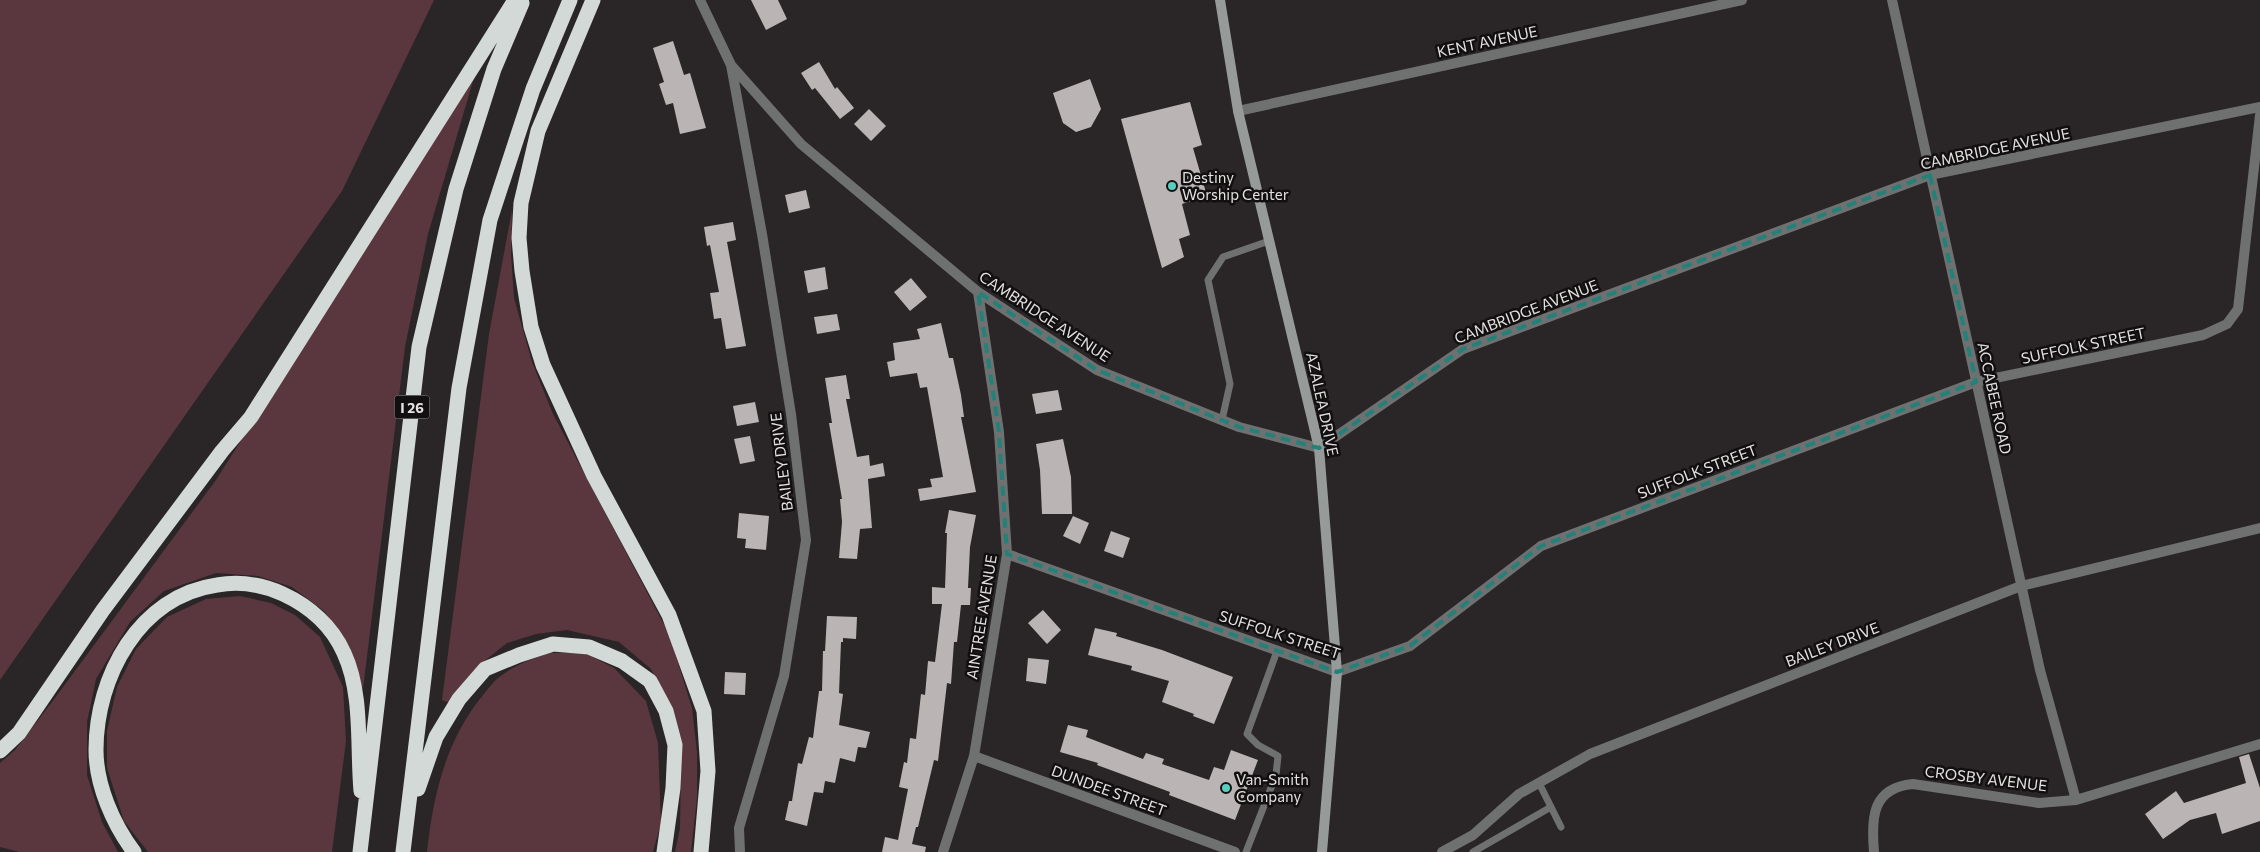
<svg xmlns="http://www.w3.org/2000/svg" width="2260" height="852" font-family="Commissioner,sans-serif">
	<rect width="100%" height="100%" fill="#2a2526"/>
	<path fill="#5a373e" d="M0,0h434l-92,191 -342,489z
		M476,71l-48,163 -23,113 -42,342 -13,-41 -26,-37 -32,-24 -34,-11 -42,-3 -52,18 -34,31 -34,57 -9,43v53l15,47 16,30h-98l-20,-5v-84l15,-13 37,-48 164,-222z
		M512,210l-1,44 3,44 18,64 21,52 116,220 23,74 5,44v46l-6,54h-16l5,-24 1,-59 -8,-59 -22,-41 -32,-27 -52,-12 -31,4 -29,9 -29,23 -28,37 -8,-3 47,-366z
		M240,596l31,7 24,12 25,22 23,50 3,54 -14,111h-184l-24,-31 -17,-53v-37l10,-44 19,-38 31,-32 39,-18z
		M550,653h35l29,15 32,33 12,42 3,80 -8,29h-226c6,-57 19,-112 56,-157 5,-6 10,-13 15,-17 16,-13 34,-19 52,-25z"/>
	<path fill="#bbb4b5" d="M751,0h27l9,19 -21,11z
		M673,41l11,34 6,-2 16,55 -26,6 -7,-31 -7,2 -7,-21 5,-2 -11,-34z
		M819,62l16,27 2,-2 17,21 -14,11 -25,-31 -3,2 -11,-17z
		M1090,79l11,30 -10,18 -15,5 -13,-9 -10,-30z
		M1190,102l12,43 -9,3 14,48 -25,8 8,31 -11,4 5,18 -22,11 -41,-149z
		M869,109l17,17 -15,15 -17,-17z
		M806,190l4,18 -21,5 -4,-18z
		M733,222l3,18 -9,2 19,104 -20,3 -5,-31 -7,1 -4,-26 9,-1 -9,-47 -3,1 -3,-19z
		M825,267l3,22 -20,4 -4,-22z
		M911,278l16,19 -17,14 -16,-19z
		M837,314l3,16 -23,4 -3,-17z
		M941,323l8,35h4l8,37 3,22h-3l15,75 -56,9 -2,-12 14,-2 -2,-8 13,-2 -16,-90 -7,1 -3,-15 -27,4 -3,-15 8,-2 -2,-17 27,-4 -3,-10z
		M846,375l4,24h-4l11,58 12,-2 1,11 13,-3 2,13 -17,3 4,49 -12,1 -3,30 -18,-1 3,-36 -2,-23h2l-13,-76h3l-7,-45z
		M1058,390l4,20 -26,4 -4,-20z
		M755,402l4,20 -22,4 -4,-20z
		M750,436l5,25 -15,3 -6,-25z
		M1063,439l8,38 1,37h-30l-2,-44 -4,-26z
		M949,510l27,5 -6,32 -2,41h3l-1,17h-9l-4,37h-3l-3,42 -4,-1 -9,78 -4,-1 -16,67h-2l-4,17 14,3 -1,5h-43l3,-15 13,3 10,-51 -9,-2 5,-25 3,1 3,-25 6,1 5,-45 4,1 3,-34 7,1 7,-58h-10v-17l13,1 2,-55h-2z
		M739,513l30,3 -3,34 -21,-2 1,-9 -9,-1z
		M1073,516l16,7 -9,21 -17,-8z
		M1111,531l19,7 -7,20 -19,-7z
		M1043,610l18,20 -14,14 -19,-21z
		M827,616l30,1 -1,22 -13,-1v4h-2l-2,51 4,1 -4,31 31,7 -4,16 -8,-1 -3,15 -15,-4 -5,25 -10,-2 -2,12 -9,-1 -7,34 -22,-6 4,-19h3l6,-38 4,1 7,-27 4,1 6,-47h3l1,-40h2z
		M1095,628l22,5 -1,3 46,14 71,27 -19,47 -21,-8 1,-2 -32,-12 7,-21 -38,-11 1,-4 -44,-11z
		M1028,658l21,2 -3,24 -20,-3z
		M725,672l21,1 -1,22 -21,-1z
		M1068,725l20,5 -2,7 57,22 3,-6 18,6 -2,5 47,16 5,-13 10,3 7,-20 27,10 -23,60 -66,-25 1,-3 -73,-27 1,-2 -38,-11z
		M2249,754l11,34v33l-38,13 -6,-21 -26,7 -27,19 -18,-25 31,-23 8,12 62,-20 -7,-26z"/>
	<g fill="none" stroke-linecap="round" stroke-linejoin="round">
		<path stroke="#6e7170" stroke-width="7" d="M1222,420l8,-36 -22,-104 15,-23 46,-16
			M1539,783l12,24
			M1246,852l30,-77 2,-19 -20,-11 -11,-11 30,-83
			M1473,852l78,-45 10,20"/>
		<path stroke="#6e7170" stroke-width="10" d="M700,0l31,65 70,79 177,148 119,78 142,57 80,21 144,-99 467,-174 330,-68
			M1892,0l148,670 36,130
			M731,65l31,169 29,180 15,126 -22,136 -45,152 1,24
			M1238,111l504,-111
			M1007,554l330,118 73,-26 131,-100 435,-164 227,-47 24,-11 11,-15 22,-194
			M974,756l261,96
			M943,852l31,-96 33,-202 -8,-122 -21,-140
			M1442,852l31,-17 46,-41 71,-40 431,-168 239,-58
			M1874,852c-3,-35 -2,-64 39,-68l126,19 37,-3 184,-56"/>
		<path stroke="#969b9a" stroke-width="10" d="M1220,0l18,111 81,337 18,224 -15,180"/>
		<path stroke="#d2d9d7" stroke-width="15" d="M593,0l-55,131 -17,72 -2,35 3,33 9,56 12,38 51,111 75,139 35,96 4,60 -7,81
			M0,751l19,-18 84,-123 119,-159 29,-34 264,-417
			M418,789l18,-52 23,-38 26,-30 34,-14 34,-11 36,3 33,14 28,20 16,30 9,34 -2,43 -9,64
			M134,852c-21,-28 -38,-67 -38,-102 0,-73 43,-154 121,-165 23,-4 44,-1 66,9 26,12 49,32 61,59 19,41 13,93 17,138
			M360,852l59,-505 37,-158 38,-120 28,-66
			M403,852l56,-464 31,-168 43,-131 37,-89"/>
	</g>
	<path fill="none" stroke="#24817a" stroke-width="4" stroke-dasharray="10 6" stroke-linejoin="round" d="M1930,175l46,207 -435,164 -131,100 -73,26 -330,-118 -8,-122 -21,-140 119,78 142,57 80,21 144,-99z"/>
	<g fill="#58cebf" stroke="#110f0f" stroke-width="2">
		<circle cx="1172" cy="186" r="5"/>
		<circle cx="1226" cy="788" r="5"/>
	</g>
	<g text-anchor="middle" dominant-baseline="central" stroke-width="5" stroke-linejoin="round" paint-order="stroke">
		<rect fill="#110f0f" stroke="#a5a2a2" stroke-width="1" x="394.5" y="395.5" width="35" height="23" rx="4"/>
		<g font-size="14" font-weight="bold" fill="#e4e1e1">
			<text x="412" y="407">I 26</text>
		</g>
		<g font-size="15" fill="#e4e1e1" stroke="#110f0f">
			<text transform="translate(1487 41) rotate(-12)">KENT AVENUE</text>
			<text transform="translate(1995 148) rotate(-12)">CAMBRIDGE AVENUE</text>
			<text transform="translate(1526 311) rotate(-21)">CAMBRIDGE AVENUE</text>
			<text transform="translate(1045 316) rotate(33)">CAMBRIDGE AVENUE</text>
			<text transform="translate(2083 345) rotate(-12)">SUFFOLK STREET</text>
			<text transform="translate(1995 398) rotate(78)">ACCABEE ROAD</text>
			<text transform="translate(1323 404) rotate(78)">AZALEA DRIVE</text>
			<text transform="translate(781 462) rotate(-97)">BAILEY DRIVE</text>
			<text transform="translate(1697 471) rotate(-21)">SUFFOLK STREET</text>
			<text transform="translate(981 617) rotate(-81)">AINTREE AVENUE</text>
			<text transform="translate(1280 634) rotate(18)">SUFFOLK STREET</text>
			<text transform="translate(1832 644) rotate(-21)">BAILEY DRIVE</text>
			<text transform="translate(1986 778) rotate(7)">CROSBY AVENUE</text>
			<text transform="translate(1109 790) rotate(20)">DUNDEE STREET</text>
		</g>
		<g font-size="15" fill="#e4e1e1" stroke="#110f0f" text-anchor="start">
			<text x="1182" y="177">Destiny<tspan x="1182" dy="17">Worship Center</tspan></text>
			<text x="1236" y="779">Van-Smith<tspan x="1236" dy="17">Company</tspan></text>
		</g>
	</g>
</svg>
